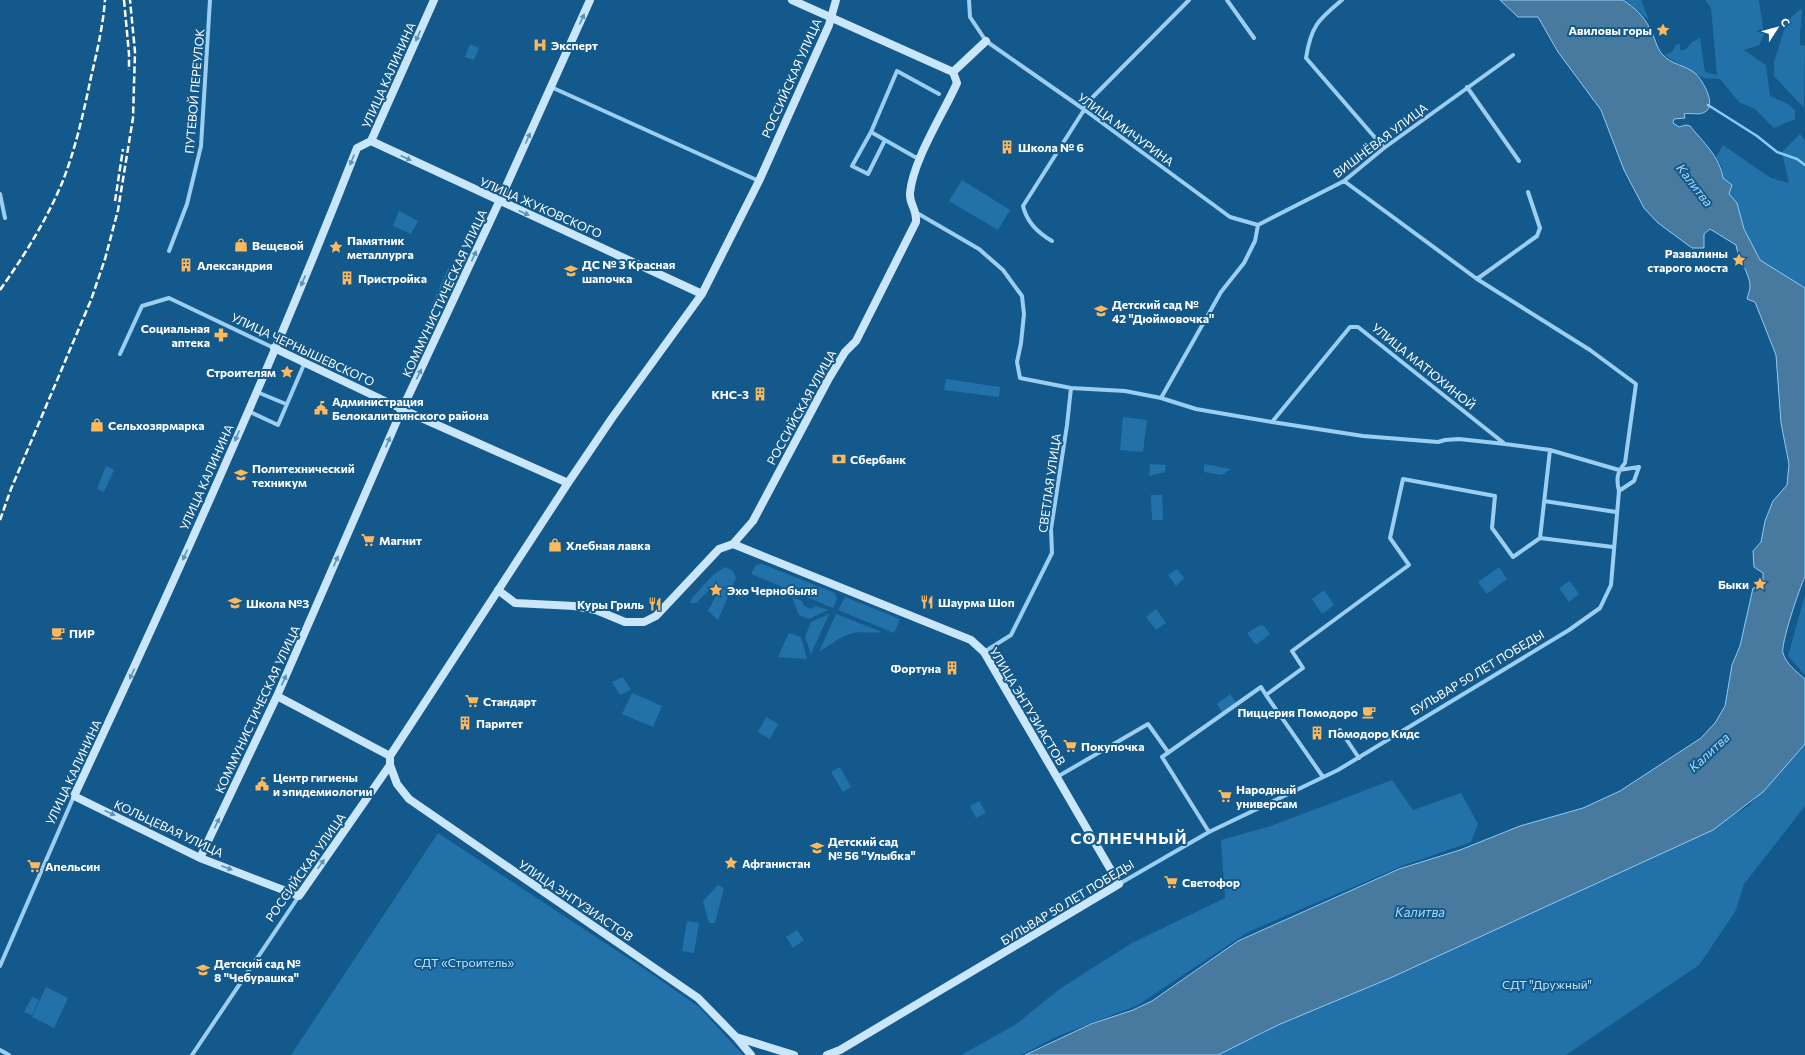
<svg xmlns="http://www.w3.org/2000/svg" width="1805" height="1055" font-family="Commissioner,sans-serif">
	<rect width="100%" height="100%" fill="#13598c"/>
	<path fill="#2272a9" d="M1625,0h16l8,20z
		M1705,0h54l5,35 -5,10 -15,5 22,15 4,31 18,8 7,6v9l-21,9 -19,-19 -16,-7 -19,-23c-5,-1 -11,0 -16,-1 -3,-1 -37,-21 -40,-23l8,-3 4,-7 4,-1v6h5l7,-8 8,-4 5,34 12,3 -6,-67z
		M1802,8c0,13 -3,24 -2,37l5,1 -1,62 -30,-32v-14l13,-41z
		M470,44l9,4 -5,12 -9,-3z
		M1800,134l5,7v147l-45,-28 -16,-31 -7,-26 -8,-9 -6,-16 -1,-11 -6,-10 7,-12 48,33 18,5 -7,-31z
		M962,180l48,30 -12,20 -49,-29z
		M399,211l19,10 -7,13 -18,-8z
		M448,268l2,1 -21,48 -2,-1z
		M946,379l54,8 -1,10 -55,-7z
		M1123,417l24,3 -4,32 -23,-2z
		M1150,464l16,1 -1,7 -16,4z
		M1204,464l27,5 -9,6 -18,-3z
		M106,466l8,4 -10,22 -7,-3z
		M1151,495h11l1,25h-11z
		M762,564l73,29 2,6 -4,9 -82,-34 5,-9z
		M725,567l8,4 3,7 -18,42 -10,-9 12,-23 -5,-4 -19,19h-6l2,-5 22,-24z
		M1499,567l8,12 -20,15 -9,-12z
		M1177,569l7,9 -8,8 -8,-11z
		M1570,581l9,13 -10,8 -10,-14z
		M1324,590l10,15 -12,9 -10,-15z
		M1805,595v80l-17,-19z
		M792,597l10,4 2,5 7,3 5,-3 12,4 -19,9 -10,-4z
		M845,597l55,22 -6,14 -56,-23z
		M1156,609l10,14 -10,7 -10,-13z
		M829,614l-18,40 -6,-17 6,-15z
		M836,614l46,18c-10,2 -20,-1 -29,1 -12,3 -23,12 -34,19z
		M1260,625l4,1 6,8 -14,11 -9,-12z
		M789,633l12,4 6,22 -29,-2z
		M623,677l8,13 -11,5 -8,-13z
		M632,693l30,13 -9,21 -31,-13z
		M1230,694l6,8 -14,10 -5,-8z
		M766,717l12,7 -8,15 -12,-7z
		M1805,736v70l-61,78 -9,28 -36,53 -133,90h-356l46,-18 84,-48 174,-67 199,-94 37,-23 48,-55z
		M840,767l11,20 -8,5 -12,-20z
		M1392,780l21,30 48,-17 17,31 -7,18 -69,24 -154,66 -110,73 -80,31 -37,19h-60l54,-30 46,-37 71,-45 93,-45 -4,-58 50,-14z
		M979,801l7,12 -10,5 -6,-12z
		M438,833l211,139 50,35 44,48h-452z
		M718,885l6,3 -9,35h-6l-6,-22z
		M687,921l12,2 -5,30 -12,-2z
		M797,930l7,10 -11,8 -7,-11z
		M46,987l22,11 -14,30 -22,-11z
		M32,997l7,3 -7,15 -8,-3z"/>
	<path fill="#487aa0" stroke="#8dcbf4" d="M1500,0h123c12,8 21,16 27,29 5,8 6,18 12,25 9,11 24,11 34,20 7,7 21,31 9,38 -7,4 -14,0 -21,2l1,4 -11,1 -1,4 6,4 7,-2 4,1c13,16 30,31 33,52l9,7 -3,9 8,9 7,26 16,31 45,28v289c-5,9 -25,69 -22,76 3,11 14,19 22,26v65l-42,48 -50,38 -325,149 -110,46 -60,30h-193l66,-31 42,-14 19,-9 86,-60 161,-72 61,-19 60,-24 63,-18 37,-17 81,-53 14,-15 10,-17 7,-41 8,-19 13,-58 7,-1 3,-5v-9l-9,-6 -1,-16 8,-9 4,-21 8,-20 14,-16 2,-21 -8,-41 -5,-68 -21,-53 -8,-3c1,-4 3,-9 3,-13 0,-12 -12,-27 -14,-41l-26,-16 -6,5v14h-12l-34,-25 -14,-15 -20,-38 -23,-60 -43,-58 -20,-35h-20z"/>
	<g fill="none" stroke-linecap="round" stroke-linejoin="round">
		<path stroke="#8dcbf4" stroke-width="2.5" d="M1708,105l49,31 20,16 20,7 8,6"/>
		<path stroke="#9bcef1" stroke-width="4" d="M969,0l1,17 16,24 96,67 148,109 28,8
			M1227,0l27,38
			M1342,0c-24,20 -31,26 -36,58l78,90
			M551,87l208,94
			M1467,87l52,74
			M1082,108l107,-108
			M871,132l26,-61 42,23
			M885,140l-14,-8 -19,34 16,8 17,-34 30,17h6
			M1344,181l133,98 113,71 46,34 -11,79c-8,9 -9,16 -6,28
			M0,194l5,24
			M917,213l62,36 24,21 19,26 2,18 -3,29 -4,19 3,16 51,10 54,3 36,7 35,11 76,13 91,14 75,6 7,-2 14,-1 46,5 45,6 69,20 20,-3
			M1258,225l86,-44 40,-33 129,-93
			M1052,241c-14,-8 -25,-18 -29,-35l61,-96
			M169,251l18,-47 14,-58 9,-146
			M1477,279l60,-43 3,-8 -12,-36
			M120,354l22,-48 27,-8 105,50
			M257,392l29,12
			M1161,398l60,-106 23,-29 11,-22 3,-16
			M248,411l30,14 27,-63
			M1272,422l78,-95h8l147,117
			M1544,501l72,11
			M1540,538l73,9
			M984,652l27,-17 41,-82 -1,-24 16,-104 4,-37
			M1266,695l57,82
			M1340,730l19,28
			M1057,777l91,-53 20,28
			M1209,832l-47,-75 99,-70 5,8 37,-27 -11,-17 117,-86 -19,-27 13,-59 92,17 -3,32 21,29 27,-19 10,-88
			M1119,884l90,-52 129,-62 231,-140 31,-22 11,-23 8,-94 15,-10 5,-14
			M0,966l74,-170
			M0,1050l9,5
			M192,1055l107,-159"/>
		<path stroke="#c9e6fb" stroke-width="8" d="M434,0l-63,141 -14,7c-86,220 -183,435 -283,648l126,62 99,38 91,-131v-9l178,-273 44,-65 90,-124 57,-113 70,-156 7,-25
			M792,0l161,72
			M371,141l331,153
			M274,348l134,64 160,71
			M733,544l238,96 13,12 135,232 -279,166 -13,5
			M498,590l17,13 59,3 22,4 29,12h19l12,-6 63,-67 14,-5 20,-23 75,-141 17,-28 11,-11 60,-119c1,-13 -7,-18 -6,-29 3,-33 33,-79 47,-110l-4,-11 33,-31
			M277,696l113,60
			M390,765l7,19 12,15 289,199 38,39 15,18
			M200,858l77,-162 122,-280 100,-214 91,-202
			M736,1037l58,18"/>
		<path stroke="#fff" stroke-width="2.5" stroke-dasharray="7 3" stroke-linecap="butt" d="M124,0l5,54v16
			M115,201l8,-52
			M0,290c24,-34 46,-69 62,-107 13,-32 22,-72 29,-106 6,-25 12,-51 14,-77
			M0,520l11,-31 80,-189 14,-41 13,-49 15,-92 2,-66 -5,-52"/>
	</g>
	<defs><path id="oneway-solid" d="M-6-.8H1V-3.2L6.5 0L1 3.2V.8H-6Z"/></defs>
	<g fill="#5c91b8">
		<use href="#oneway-solid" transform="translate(582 19) rotate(-66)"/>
		<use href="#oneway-solid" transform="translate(418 36) rotate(114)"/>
		<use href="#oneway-solid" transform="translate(528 138) rotate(-66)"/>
		<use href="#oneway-solid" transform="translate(406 158) rotate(25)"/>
		<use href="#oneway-solid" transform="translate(352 160) rotate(112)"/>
		<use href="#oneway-solid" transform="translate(524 213) rotate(24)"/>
		<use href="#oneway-solid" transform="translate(474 256) rotate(-65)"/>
		<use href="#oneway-solid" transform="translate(303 281) rotate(113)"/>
		<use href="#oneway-solid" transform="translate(419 374) rotate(-64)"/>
		<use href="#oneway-solid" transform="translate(237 436) rotate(113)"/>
		<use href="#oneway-solid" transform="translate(388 442) rotate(-67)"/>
		<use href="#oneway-solid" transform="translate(185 555) rotate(114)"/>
		<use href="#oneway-solid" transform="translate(336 561) rotate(-67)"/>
		<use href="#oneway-solid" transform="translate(132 674) rotate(115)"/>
		<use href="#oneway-solid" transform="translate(284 680) rotate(-66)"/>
		<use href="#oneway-solid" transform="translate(110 813) rotate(26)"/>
		<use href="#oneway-solid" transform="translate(217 823) rotate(-64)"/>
		<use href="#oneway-solid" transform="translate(321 864) rotate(-55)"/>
		<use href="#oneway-solid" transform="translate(227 868) rotate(21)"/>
	</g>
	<defs>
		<g id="sight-bare" transform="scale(1.08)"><path d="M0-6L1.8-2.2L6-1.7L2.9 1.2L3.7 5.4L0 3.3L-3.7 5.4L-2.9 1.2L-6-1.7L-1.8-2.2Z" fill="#ffb85b" stroke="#13598c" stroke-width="2.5" paint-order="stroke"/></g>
		<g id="hospital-bare" transform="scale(1.08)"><path d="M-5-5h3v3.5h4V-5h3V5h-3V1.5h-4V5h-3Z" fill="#ffb85b" stroke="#13598c" stroke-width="2.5" paint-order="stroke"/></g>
		<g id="building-bare" transform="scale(1.08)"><path d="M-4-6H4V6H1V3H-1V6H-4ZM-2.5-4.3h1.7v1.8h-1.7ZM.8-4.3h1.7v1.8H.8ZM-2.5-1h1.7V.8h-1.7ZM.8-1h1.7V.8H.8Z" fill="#ffb85b" stroke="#13598c" stroke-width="2.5" paint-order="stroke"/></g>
		<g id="shop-bare" transform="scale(1.08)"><path d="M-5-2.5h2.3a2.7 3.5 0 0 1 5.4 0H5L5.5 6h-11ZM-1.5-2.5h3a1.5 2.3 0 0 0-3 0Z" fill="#ffb85b" stroke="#13598c" stroke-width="2.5" paint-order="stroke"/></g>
		<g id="school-bare" transform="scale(1.08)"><path d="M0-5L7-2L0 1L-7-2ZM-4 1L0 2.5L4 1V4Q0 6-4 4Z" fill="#ffb85b" stroke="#13598c" stroke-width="2.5" paint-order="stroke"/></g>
		<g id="pharmacy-bare" transform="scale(1.08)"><path d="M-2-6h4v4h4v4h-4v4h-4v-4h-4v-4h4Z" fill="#ffb85b" stroke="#13598c" stroke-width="2.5" paint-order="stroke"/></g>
		<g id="civic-bare" transform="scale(1.08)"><path d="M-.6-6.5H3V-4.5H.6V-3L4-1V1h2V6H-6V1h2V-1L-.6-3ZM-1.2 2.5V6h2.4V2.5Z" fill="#ffb85b" stroke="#13598c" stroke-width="2.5" paint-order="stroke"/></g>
		<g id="bank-bare" transform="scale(1.08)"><path d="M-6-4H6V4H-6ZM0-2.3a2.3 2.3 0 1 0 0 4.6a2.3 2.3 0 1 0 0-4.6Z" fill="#ffb85b" stroke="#13598c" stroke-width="2.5" paint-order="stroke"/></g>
		<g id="university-bare" transform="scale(1.08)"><path d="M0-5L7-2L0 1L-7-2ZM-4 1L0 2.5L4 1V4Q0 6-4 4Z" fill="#ffb85b" stroke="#13598c" stroke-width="2.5" paint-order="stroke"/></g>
		<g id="supermarket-bare" transform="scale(1.08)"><path d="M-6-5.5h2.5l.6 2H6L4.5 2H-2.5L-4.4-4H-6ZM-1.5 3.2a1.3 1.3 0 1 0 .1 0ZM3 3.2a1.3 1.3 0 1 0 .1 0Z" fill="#ffb85b" stroke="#13598c" stroke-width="2.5" paint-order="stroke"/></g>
		<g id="restaurant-bare" transform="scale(1.08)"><path d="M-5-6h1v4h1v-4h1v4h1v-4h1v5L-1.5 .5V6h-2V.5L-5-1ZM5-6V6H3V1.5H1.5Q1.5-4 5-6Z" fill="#ffb85b" stroke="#13598c" stroke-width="2.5" paint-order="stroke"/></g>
		<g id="cafe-bare" transform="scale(1.08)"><path d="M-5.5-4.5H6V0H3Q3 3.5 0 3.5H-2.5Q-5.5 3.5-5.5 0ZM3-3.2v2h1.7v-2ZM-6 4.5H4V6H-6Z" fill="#ffb85b" stroke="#13598c" stroke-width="2.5" paint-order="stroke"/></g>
	</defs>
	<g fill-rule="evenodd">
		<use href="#sight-bare" x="1663" y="30"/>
		<use href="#hospital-bare" x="540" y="45"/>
		<use href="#building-bare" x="1007" y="147"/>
		<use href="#shop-bare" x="241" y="245"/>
		<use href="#sight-bare" x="336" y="247"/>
		<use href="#sight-bare" x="1739" y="260"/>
		<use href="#building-bare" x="186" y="265"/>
		<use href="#school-bare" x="571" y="271"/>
		<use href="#building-bare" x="347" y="278"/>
		<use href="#school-bare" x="1101" y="311"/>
		<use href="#pharmacy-bare" x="221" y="335"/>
		<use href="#sight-bare" x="287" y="372"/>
		<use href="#building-bare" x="760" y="394"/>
		<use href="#civic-bare" x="321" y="408"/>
		<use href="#shop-bare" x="97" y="425"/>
		<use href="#bank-bare" x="839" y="459"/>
		<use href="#university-bare" x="241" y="475"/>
		<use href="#supermarket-bare" x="368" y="540"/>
		<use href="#shop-bare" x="555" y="545"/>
		<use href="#sight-bare" x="1760" y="584"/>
		<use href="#sight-bare" x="716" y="590"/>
		<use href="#restaurant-bare" x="927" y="602"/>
		<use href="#school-bare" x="235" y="603"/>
		<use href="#restaurant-bare" x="655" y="604"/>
		<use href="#cafe-bare" x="58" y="633"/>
		<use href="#building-bare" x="952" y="668"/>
		<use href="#supermarket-bare" x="472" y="701"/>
		<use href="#cafe-bare" x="1369" y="712"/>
		<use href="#building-bare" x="465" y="723"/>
		<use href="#building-bare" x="1317" y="733"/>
		<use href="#supermarket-bare" x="1070" y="746"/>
		<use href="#civic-bare" x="262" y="784"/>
		<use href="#supermarket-bare" x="1225" y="796"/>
		<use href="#school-bare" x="817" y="848"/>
		<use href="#sight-bare" x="731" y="863"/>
		<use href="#supermarket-bare" x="34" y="866"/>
		<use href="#supermarket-bare" x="1171" y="882"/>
		<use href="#school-bare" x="203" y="970"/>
	</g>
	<g text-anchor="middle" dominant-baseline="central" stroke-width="4" stroke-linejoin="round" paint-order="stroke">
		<g font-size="12" font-weight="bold" fill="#fff" stroke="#13598c" text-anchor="start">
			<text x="1652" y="30" text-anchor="end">Авиловы горы</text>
			<text x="551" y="45">Эксперт</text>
			<text x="1018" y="147">Школа № 6</text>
			<text x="347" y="240">Памятник<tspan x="347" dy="14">металлурга</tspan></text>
			<text x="252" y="245">Вещевой</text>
			<text x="1728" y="253" text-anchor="end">Развалины<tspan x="1728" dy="14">старого моста</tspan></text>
			<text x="582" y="264">ДС № 3 Красная<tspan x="582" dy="14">шапочка</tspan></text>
			<text x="197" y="265">Александрия</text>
			<text x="358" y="278">Пристройка</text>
			<text x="1112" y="304">Детский сад №<tspan x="1112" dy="14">42 "Дюймовочка"</tspan></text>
			<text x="210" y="328" text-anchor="end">Социальная<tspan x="210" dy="14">аптека</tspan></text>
			<text x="276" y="372" text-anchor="end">Строителям</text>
			<text x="749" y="394" text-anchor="end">КНС-3</text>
			<text x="332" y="401">Администрация<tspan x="332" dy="14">Белокалитвинского района</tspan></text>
			<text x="108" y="425">Сельхозярмарка</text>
			<text x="850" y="459">Сбербанк</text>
			<text x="252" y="468">Политехнический<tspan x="252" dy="14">техникум</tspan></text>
			<text x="379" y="540">Магнит</text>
			<text x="566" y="545">Хлебная лавка</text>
			<text x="1749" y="584" text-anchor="end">Быки</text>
			<text x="727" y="590">Эхо Чернобыля</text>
			<text x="938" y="602">Шаурма Шоп</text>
			<text x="246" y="603">Школа №3</text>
			<text x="644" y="604" text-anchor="end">Куры Гриль</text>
			<text x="69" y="633">ПИР</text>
			<text x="941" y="668" text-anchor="end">Фортуна</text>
			<text x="483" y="701">Стандарт</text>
			<text x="1358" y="712" text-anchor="end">Пиццерия Помодоро</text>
			<text x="476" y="723">Паритет</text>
			<text x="1328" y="733">Помодоро Кидс</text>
			<text x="1081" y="746">Покупочка</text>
			<text x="273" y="777">Центр гигиены<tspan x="273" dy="14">и эпидемиологии</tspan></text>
			<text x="1236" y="789">Народный<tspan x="1236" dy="14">универсам</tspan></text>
			<text x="828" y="841">Детский сад<tspan x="828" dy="14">№ 56 "Улыбка"</tspan></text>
			<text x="742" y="863">Афганистан</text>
			<text x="45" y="866">Апельсин</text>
			<text x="1182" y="882">Светофор</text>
			<text x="214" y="963">Детский сад №<tspan x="214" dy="14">8 "Чебурашка"</tspan></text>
		</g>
		<g font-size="12" fill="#fff" stroke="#13598c">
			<text transform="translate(388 75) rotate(-66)">УЛИЦА КАЛИНИНА</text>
			<text transform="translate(791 78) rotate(-66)">РОССИЙСКАЯ УЛИЦА</text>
			<text transform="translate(194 91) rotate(-85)">ПУТЕВОЙ ПЕРЕУЛОК</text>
			<text transform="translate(1126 129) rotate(36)">УЛИЦА МИЧУРИНА</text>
			<text transform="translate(1380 140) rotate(-37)">ВИШНЁВАЯ УЛИЦА</text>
			<text transform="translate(541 207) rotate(24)">УЛИЦА ЖУКОВСКОГО</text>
			<text transform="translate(444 293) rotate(-65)">КОММУНИСТИЧЕСКАЯ УЛИЦА</text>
			<text transform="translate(303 349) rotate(25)">УЛИЦА ЧЕРНЫШЕВСКОГО</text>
			<text transform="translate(1424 366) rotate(39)">УЛИЦА МАТЮХИНОЙ</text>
			<text transform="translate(801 407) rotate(-61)">РОССИЙСКАЯ УЛИЦА</text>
			<text transform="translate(206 477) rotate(-66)">УЛИЦА КАЛИНИНА</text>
			<text transform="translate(1049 483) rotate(-82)">СВЕТЛАЯ УЛИЦА</text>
			<text transform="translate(1477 672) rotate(-31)">БУЛЬВАР 50 ЛЕТ ПОБЕДЫ</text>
			<text transform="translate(1028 706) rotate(59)">УЛИЦА ЭНТУЗИАСТОВ</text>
			<text transform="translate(257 709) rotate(-65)">КОММУНИСТИЧЕСКАЯ УЛИЦА</text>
			<text transform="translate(73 772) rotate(-65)">УЛИЦА КАЛИНИНА</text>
			<text transform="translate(169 828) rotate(25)">КОЛЬЦЕВАЯ УЛИЦА</text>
			<text transform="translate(305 867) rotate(-55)">РОССИЙСКАЯ УЛИЦА</text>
			<text transform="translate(576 900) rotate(34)">УЛИЦА ЭНТУЗИАСТОВ</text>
			<text transform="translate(1067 902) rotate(-31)">БУЛЬВАР 50 ЛЕТ ПОБЕДЫ</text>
		</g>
		<g font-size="12" fill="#c2e4fc" stroke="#13598c">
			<text x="464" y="962">СДТ «Строитель»</text>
			<text x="1547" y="984">СДТ "Дружный"</text>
		</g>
		<g font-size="13" font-style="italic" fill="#a7d7f8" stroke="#13598c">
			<text transform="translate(1695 185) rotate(52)">Калитва</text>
			<text transform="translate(1709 752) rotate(-43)">Калитва</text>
			<text x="1420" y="912">Калитва</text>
		</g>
		<g font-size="16" font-weight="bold" letter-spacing="1" fill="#fff" stroke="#13598c">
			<text x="1129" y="837">СОЛНЕЧНЫЙ</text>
		</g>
	</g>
	<g transform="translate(1777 28) rotate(54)" stroke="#13598c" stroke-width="3" paint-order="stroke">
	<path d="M0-3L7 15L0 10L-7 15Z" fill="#ffffff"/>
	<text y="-6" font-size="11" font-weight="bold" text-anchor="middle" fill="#ffffff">С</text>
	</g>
</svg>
